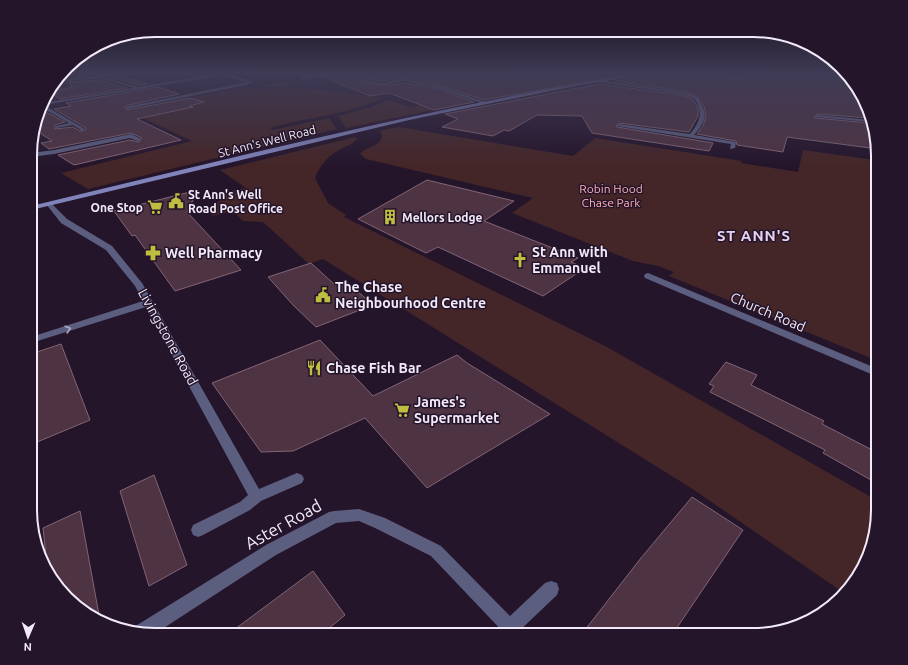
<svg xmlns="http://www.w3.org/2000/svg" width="908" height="665" font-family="Ubuntu,sans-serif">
	<rect width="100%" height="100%" fill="#24152b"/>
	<path fill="#442628" d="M300,80h3l-17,5 15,2 -44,-1z
		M306,88l77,10c-36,17 -76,19 -113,30l3,2 56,-12 8,11 -249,60 -27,-16 131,-32 -62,-29 52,-13 53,-10z
		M458,98l-5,8 -107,22 -8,-12 34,-9 15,-7 24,7z
		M399,127l174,29 22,-18 147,23 -1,2 57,9 5,-22 72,10 3,10v191l-209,-85 5,-4 -16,-6 -25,-5 -121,-48 21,-15 -167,-39 -6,-5c6,-8 22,-7 22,-20l-3,-3z
		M355,137l2,2c-5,6 -13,8 -20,12 -10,6 -18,16 -22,27l13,25 18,12 -2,2 263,130 271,154c0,31 -8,71 -34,92l-153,-105 -368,-229 -14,5 -46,-42 -20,-1 -10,-10 -20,5 -3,-3 15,-21 21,-4 -26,-18z"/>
	<path fill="#4e3342" stroke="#836575" d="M327,73h89l-32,8 -24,-3 -3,2 1,1 26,5 20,-3 28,4 42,15 -40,8 -45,-17 -19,3 -50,-20z
		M429,73h90l2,3 7,-3h93l2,2 -139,25 -50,-17 -19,-4z
		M654,73l2,4h58l29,3 3,-3 -28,-4 126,1 6,7 18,37 -51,-4 -3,4 57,5 7,26 -91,-12 -4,15 -46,-7 -1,-4 -39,-7 6,-8 3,-10 -2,-10 -8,-11 -15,-4 -66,-10 21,-3z
		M116,74l31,10 -9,1 -34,-10z
		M99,80l28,8 -67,11 -11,-7 24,-5 -5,-5z
		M599,84l82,11 12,4 5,9v8l-9,16 -70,-9 -3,3 1,1 96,16 -4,8 -117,-18 -10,-17 -45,-1 -28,16 -5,-1 -11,6 -51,-9 16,-8 -13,-5z
		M158,87l21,7 -54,12 -1,1 3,3 63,-12 14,4 -15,4 4,1 -56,12 44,21 -107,25 -16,-10 72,-15 9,2 3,-4 -11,-5 -82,16 -8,-6 11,-2 -18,-12 6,-18h4l21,11 -10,3v4l18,-2 7,4 5,-1 1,-2 -32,-19 17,-3 -5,-3z
		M427,180l87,21 -30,20 94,37 -7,4 14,6 -42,28 -105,-49 -12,6 -68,-34z
		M198,190l-11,22 54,58 -66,21 -40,-56 -3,1 -18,-25z
		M311,263l24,22 11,-4 27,24 -57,22 -23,-22 -25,-28z
		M320,340l53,56 84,-41 10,8 83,51 -123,74 -62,-70 -72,33 -32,1 -49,-69z
		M61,344l29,76 -53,22 -6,-24v-64z
		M726,362l31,13 -6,10 73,36 -2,3 56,29v31l-55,-31 2,-3 -115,-58 4,-6 -5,-2z
		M154,475l33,90 -38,21 -29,-95z
		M692,497l51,33 -71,105h-91l60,-77z
		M80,511l20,109 -21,-11 -31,-35 -5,-46z
		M313,571l32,44 -24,20h-94z"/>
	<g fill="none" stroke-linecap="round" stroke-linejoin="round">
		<path fill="#5c5e80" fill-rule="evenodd" d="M98,73h4l1,4 35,10 82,-14h9l-1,1 25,8 -7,3 -119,24 -2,-2 122,-25 -24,-7 -179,30 41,24 -4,1 -8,-5 -17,3v-2l13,-3 -27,-15 1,-5 91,-15 -35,-10 -43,4 1,-2 42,-4z
			M278,73h7l-14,4 -2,-1z
			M288,73l23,2 15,-2 -24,7 -1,-2 6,-1z
			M422,73h6l-19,7 25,4 54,19 -4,1 -52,-18 -28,-5 -20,4 -26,-5 2,-1 24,4z
			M520,73h7l-6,2z
			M622,73h7l8,3 -2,1z
			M689,73h15l41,5 -2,1z
			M599,80l82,12 15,4c13,17 11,24 -2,39l42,7 -1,6 -5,1 1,-5 -114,-18 2,-2 71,10c10,-12 14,-22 4,-36l-13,-4 -83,-12z
			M817,115l53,5 1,2 -56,-5z
			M131,134l10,5 -3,2 -8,-3 -76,16 -23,3v-4l23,-3z
			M49,202l2,1 16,16 45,27 30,37 117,206 38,-16 5,2 2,4 -2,4 -41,18 -11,9 -47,25 -5,2 -5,-2 -2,-5 2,-5 47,-23 8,-7 -102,-188 -115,36v-6l112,-36 -8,-15 -29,-36 -45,-27 -15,-19z
			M648,273l230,96v8l-233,-99 -1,-2 1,-2z
			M359,509l26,9 56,28 69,70 35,-33 6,-2 6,2 2,6 -2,6 -41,39 -10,1 -75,-79 -56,-28 -16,-7 -23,2 -60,32 -123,80 -21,-3 2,-5 132,-82 63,-33 5,-1z"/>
		<path fill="#8183bb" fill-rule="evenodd" d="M643,73h10l-78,13 -166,34 -378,90v-4c203,-48 406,-101 612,-133z"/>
	</g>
	<defs><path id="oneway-chevron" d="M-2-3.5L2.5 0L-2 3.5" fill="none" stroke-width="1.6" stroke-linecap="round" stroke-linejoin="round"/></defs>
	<use stroke="#afabc3" href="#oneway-chevron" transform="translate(68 329) rotate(-17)"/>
	<linearGradient id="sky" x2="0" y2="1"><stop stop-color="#140c18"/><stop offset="0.44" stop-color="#3f3b55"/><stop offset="1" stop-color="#3f3b55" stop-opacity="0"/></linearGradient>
	<rect width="908" height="166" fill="url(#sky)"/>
	<defs>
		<g id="civic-bare" transform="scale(1.2)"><path d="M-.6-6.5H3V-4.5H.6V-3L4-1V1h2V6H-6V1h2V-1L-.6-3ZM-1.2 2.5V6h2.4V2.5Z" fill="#bfbe41" stroke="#24152b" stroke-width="2.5" paint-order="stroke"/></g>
		<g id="supermarket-bare" transform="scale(1.2)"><path d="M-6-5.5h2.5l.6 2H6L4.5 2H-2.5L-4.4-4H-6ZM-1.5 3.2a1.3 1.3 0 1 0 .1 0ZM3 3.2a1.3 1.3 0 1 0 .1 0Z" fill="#bfbe41" stroke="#24152b" stroke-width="2.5" paint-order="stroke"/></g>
		<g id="building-bare" transform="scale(1.2)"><path d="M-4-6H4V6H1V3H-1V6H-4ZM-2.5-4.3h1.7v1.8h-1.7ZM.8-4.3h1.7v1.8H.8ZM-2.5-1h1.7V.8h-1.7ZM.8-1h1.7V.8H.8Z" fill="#bfbe41" stroke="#24152b" stroke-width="2.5" paint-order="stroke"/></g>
		<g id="pharmacy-bare" transform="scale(1.2)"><path d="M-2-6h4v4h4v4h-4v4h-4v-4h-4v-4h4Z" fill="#bfbe41" stroke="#24152b" stroke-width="2.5" paint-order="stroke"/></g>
		<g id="church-bare" transform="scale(1.2)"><path d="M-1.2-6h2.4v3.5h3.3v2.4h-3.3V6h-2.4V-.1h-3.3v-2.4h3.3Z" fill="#bfbe41" stroke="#24152b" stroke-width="2.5" paint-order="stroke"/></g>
		<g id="restaurant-bare" transform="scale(1.2)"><path d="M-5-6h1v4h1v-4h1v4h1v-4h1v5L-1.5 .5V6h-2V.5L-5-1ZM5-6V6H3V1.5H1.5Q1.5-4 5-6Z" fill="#bfbe41" stroke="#24152b" stroke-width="2.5" paint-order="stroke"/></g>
	</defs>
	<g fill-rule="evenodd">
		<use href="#civic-bare" x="176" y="201"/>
		<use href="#supermarket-bare" x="155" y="207"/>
		<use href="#building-bare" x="390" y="217"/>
		<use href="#pharmacy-bare" x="153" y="253"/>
		<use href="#church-bare" x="520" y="260"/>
		<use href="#civic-bare" x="323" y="295"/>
		<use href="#restaurant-bare" x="314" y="368"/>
		<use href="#supermarket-bare" x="402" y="410"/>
	</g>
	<g text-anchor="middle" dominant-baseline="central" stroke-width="3" stroke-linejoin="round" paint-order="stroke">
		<g font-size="12" fill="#f3eaf9" stroke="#24152b">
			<text transform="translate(267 141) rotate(-14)">St Ann's Well Road</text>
		</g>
		<g font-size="12" fill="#feafb3" stroke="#24152b">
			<text x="611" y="188">Robin Hood<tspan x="611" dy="14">Chase Park</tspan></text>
		</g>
		<g font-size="12" font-weight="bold" fill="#f3eaf9" stroke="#24152b" text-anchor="start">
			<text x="188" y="194">St Ann's Well<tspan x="188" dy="14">Road Post Office</tspan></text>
			<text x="143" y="207" text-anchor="end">One Stop</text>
			<text x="402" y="217">Mellors Lodge</text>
		</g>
		<g font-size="14" font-weight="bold" fill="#f3eaf9" stroke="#24152b" text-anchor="start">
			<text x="532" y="252">St Ann with<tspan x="532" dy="16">Emmanuel</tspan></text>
			<text x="165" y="253">Well Pharmacy</text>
			<text x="335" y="287">The Chase<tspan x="335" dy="16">Neighbourhood Centre</tspan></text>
			<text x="326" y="368">Chase Fish Bar</text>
			<text x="414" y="402">James's<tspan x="414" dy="16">Supermarket</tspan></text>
		</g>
		<g font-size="14" fill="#f3eaf9" stroke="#24152b">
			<text transform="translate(768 312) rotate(23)">Church Road</text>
			<text transform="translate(168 337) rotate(61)">Livingstone Road</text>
		</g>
		<g font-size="15" font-weight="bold" letter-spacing="1" fill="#e7d4f2" stroke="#24152b">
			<text x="754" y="235">ST ANN'S</text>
		</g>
		<g font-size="17" fill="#f3eaf9" stroke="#24152b">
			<text transform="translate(283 524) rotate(-29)">Aster Road</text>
		</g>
	</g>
	<path d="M0 0H908V665H0ZM155 37H753A118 118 0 0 1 871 155V510A118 118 0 0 1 753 628H155A118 118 0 0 1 37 510V155A118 118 0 0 1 155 37Z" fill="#24152b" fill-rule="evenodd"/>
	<path fill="none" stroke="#f3eaf9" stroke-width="2" d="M155 37H753A118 118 0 0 1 871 155V510A118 118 0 0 1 753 628H155A118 118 0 0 1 37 510V155A118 118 0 0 1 155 37Z"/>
	<g transform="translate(28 637) rotate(182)" stroke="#24152b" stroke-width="3" paint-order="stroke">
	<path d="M0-3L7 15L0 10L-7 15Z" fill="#f3eaf9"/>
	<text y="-6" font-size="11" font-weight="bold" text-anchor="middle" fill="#f3eaf9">N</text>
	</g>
</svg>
